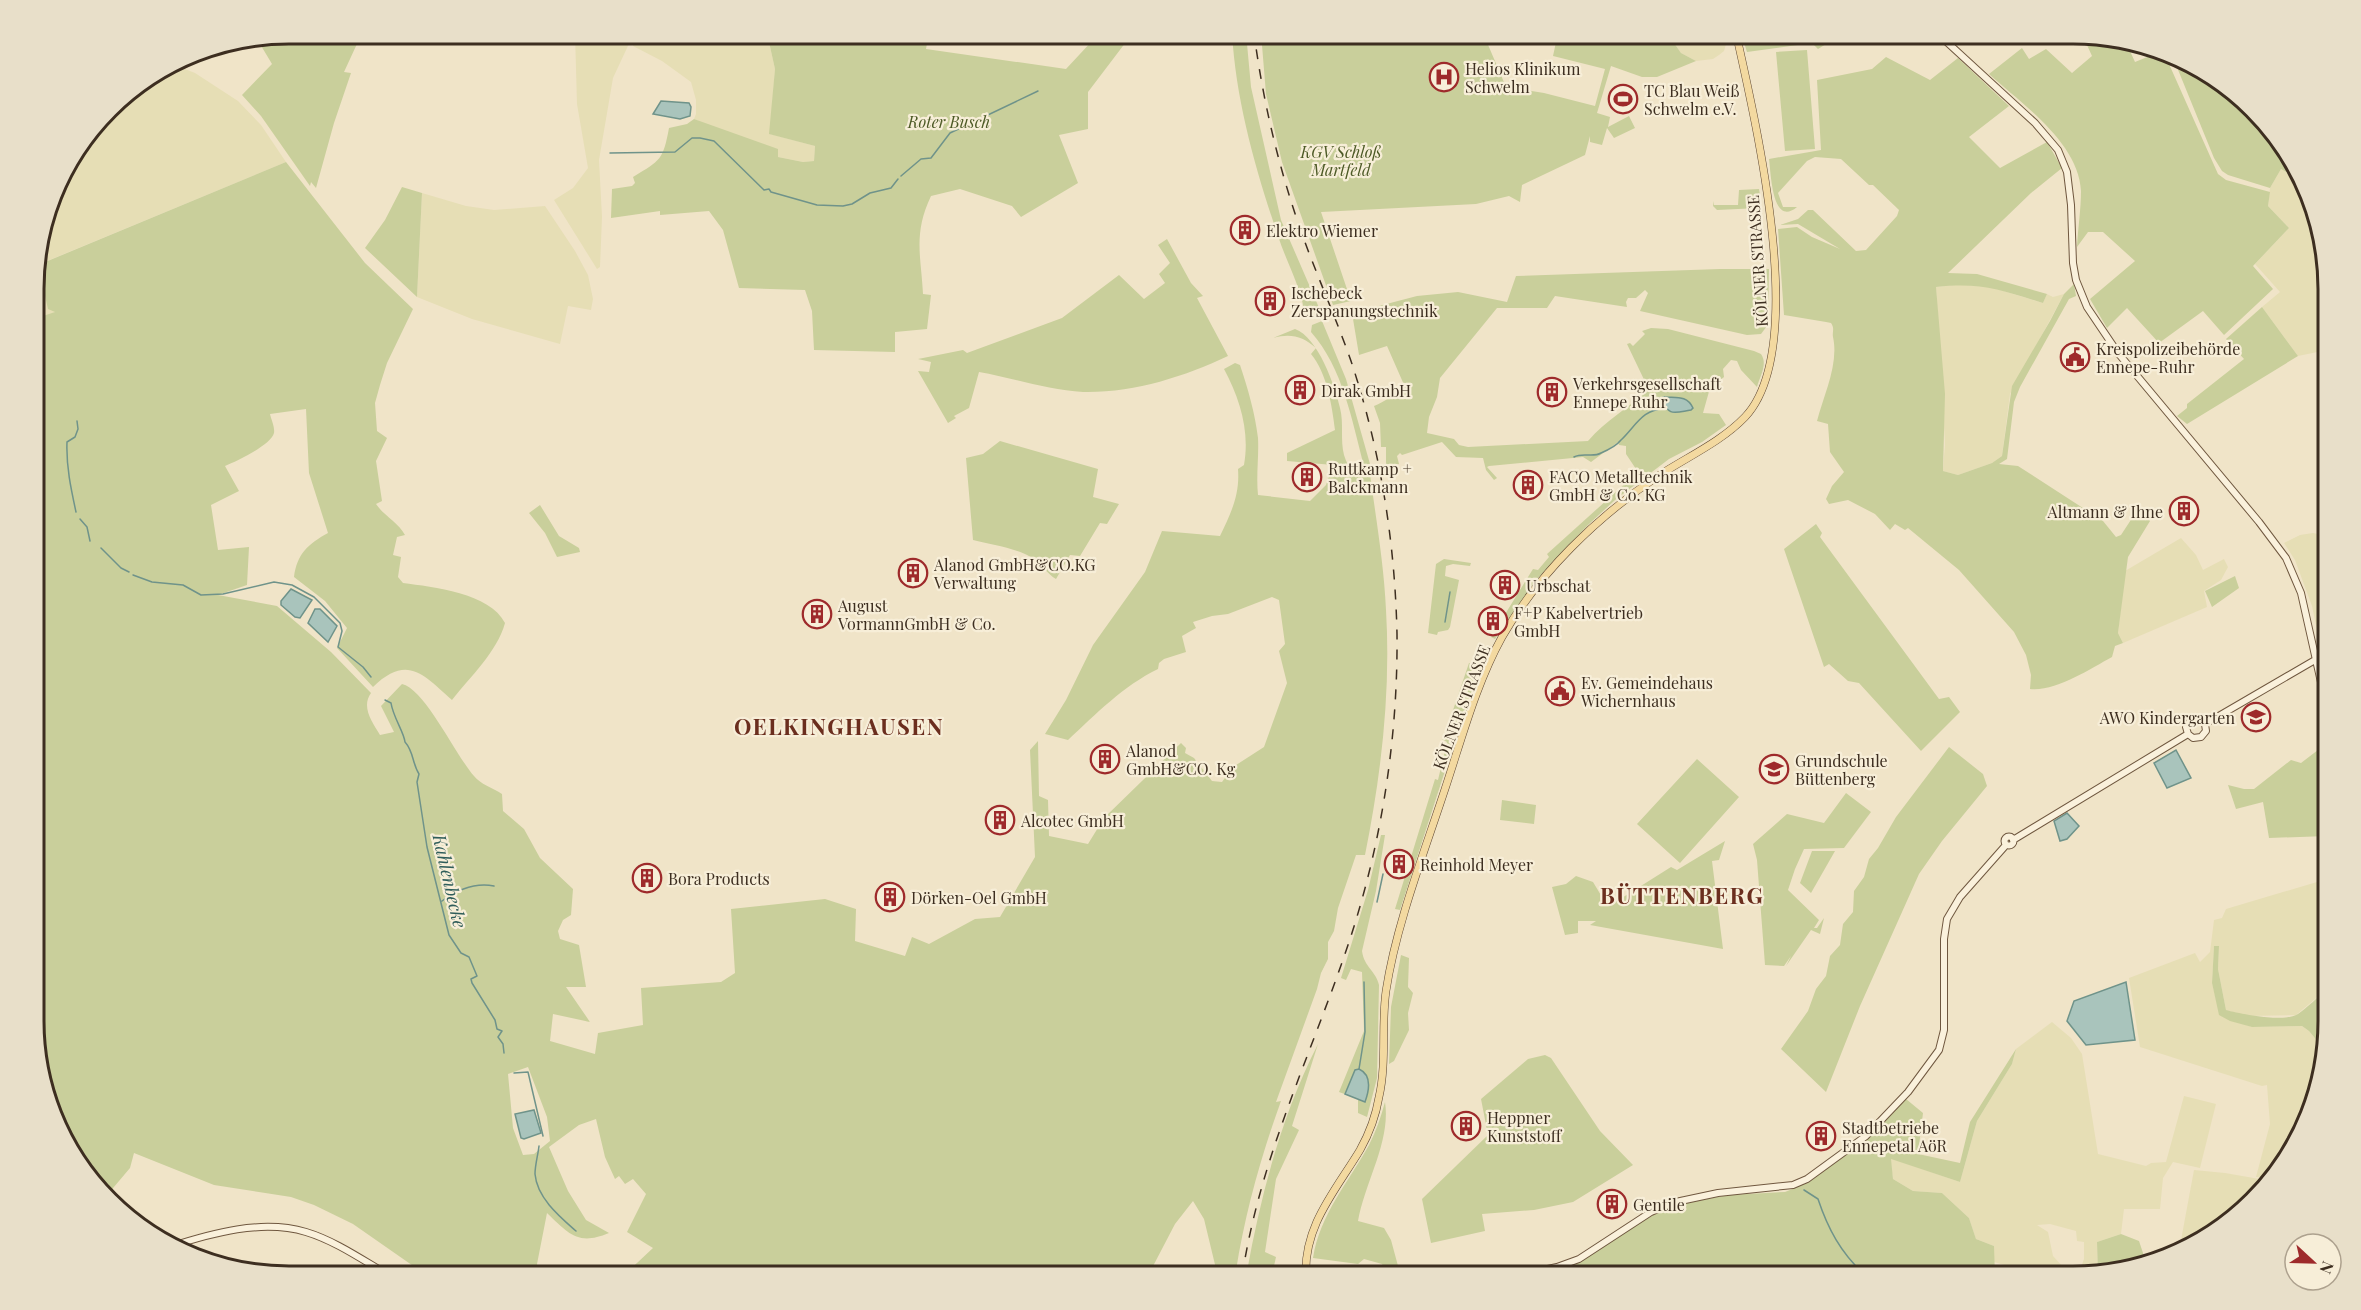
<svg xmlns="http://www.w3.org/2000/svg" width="2361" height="1310" font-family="'Playfair Display',serif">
	<rect width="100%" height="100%" fill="#f0e4c8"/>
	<path fill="#e6deb5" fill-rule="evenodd" d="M575,33h59l-21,45 -14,82 3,57 -2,50 -3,2 -43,-69 19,-12 15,-20 -11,-64z
		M638,33h129l8,36 -5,65 45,12 -1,15 -11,1 -25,-5 -84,-38 2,-5v-14l-5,-18 -29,-21 -29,-15z
		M1667,33h60l1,4 -4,14 -5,4 -6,4 -17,2 -15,-8z
		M172,64l23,9 43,28 23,24 25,37 -239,99 -11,-8 23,-78 61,-78z
		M2281,169l21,12 13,25 12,65v79l-29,6 -36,-49 18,-15 -25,-28 34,-36 -21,-22 2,-18z
		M422,193l44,13 28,4 51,-4 30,45 13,24 5,24 -2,11 -23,-4 -8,38 -88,-25 -55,-22z
		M38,265l4,25 13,22 -13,12 -7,2v-60z
		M1960,284l27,2 56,17 4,-9 6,3 11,-3 -54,100 -8,62 -10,7 -34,12 -15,-4 2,-27 -9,-157z
		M2313,533l14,3v142l-15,-72 -17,-46 -11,-17 16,-8z
		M2181,538l15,17 7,15 21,-11 4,8 -7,13 -17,11 3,16 -84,36 -5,-10 7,-62z
		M2327,879v110l-31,26 -49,1 -21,-6 -8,-41 1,-23h-5l-2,37 8,32 32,12 50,-1 7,5 15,18 -30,100 -27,29 -11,-1 14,-53 -3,-39 -5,1 -122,-39 -11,-69 66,-25 5,9 10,-10 4,-32 8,-2 4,-9z
		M2052,1022l19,16 11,16 16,100 48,12 5,-3 15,-1 18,-66 32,8 -16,64 -27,-6 -10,16 -3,31h-36l-3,25 -24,8 1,33 -9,1h-59l-15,-8 -21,-6v-16l-18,-7 -7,-21 -27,-25 -29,-2 -20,-12 -3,-21 70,24 17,-61 35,-57 4,-15zM2050,1224l26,7 1,10 7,1v17l-4,11 -5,2 -12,-5 -10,-11 -5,-24 -11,-7z
		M2194,1170l31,3 40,7 -51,54 -35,17z"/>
	<path fill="#c9cf9b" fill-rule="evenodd" d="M288,33h74l-18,39 7,1 -17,50 -18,65 -5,-6 -1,4 -49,-70 -19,-21 30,-31 -15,-25z
		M767,33h162l-3,16 140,20 27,-29 36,-2 -41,54v37l-29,6 19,48 -57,34 -9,-11 -52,-17 -29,7c-18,38 -10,59 -8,98l8,1 -4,34 -32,3v20l-81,-2 -2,-39 -7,-21 -66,-2 -16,-58 -14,-19 -49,4v-4l-49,7 1,-29 20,-3 3,-3 -2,-6c28,-17 30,-17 36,-49l18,-4 7,-5 84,30v8l25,5 11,-1 1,-15 -46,-12 6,-65z
		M1232,33h14l5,54 30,133 39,90 -10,4 -6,-4c-4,-25 -18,-49 -26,-74 -22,-65 -42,-134 -46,-203z
		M1261,33h222l23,54 38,6 51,13 10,-37 -52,-13 5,-23h109l14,20 15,8 -39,16h-15l-31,-11 -14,47 13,4 -2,10 21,-11 6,12 -21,10 -7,-10 -5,17 -12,-3v-6l-5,19 -63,30 -2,17 -11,-6 -33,8 -155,8 30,89 -18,4 -51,-143 -16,-68z
		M1741,33h103l-26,16 -6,-6 -65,9z
		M2082,34l43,6 10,22 27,-11 6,3 1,10 49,110 8,6 44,12 -2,14 21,22 -36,38 20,23 -49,46 -21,-24 -44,32 -32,-35 -20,20 -17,-29 45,-38 -32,-29h-15l-11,15c1,-19 4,-38 4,-56 -2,-48 -59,-87 -92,-117l33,-26 7,11 17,-10 26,24 20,-17z
		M1807,50l8,99 -30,2 -9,-99z
		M2172,55l28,12 85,80 17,34 -21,-12 -11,19 -42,-13 -6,-4 -8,-13z
		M1886,57l44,23 28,-22 51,48 -40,31 31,31 47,-26 15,26 -31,25 -83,80 29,1 70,20 -4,9c-42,-13 -62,-21 -107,-16l9,107 -2,77 15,4 34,-12 10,-7 10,-70 38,-65 14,-27 10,-10 2,12 -7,3 -49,88 -6,15 -7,57 -8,5 19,2 85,55 13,16 5,-2 19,-29 10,15 -22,36 -10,76 5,10 -8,3 -3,11c-22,12 -57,35 -82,32l1,-14 -5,-20 -12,-23 -55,-62 -51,-42 -3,2 -10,-6 -5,6 -15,-16 -27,-14 -19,4 -3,-5 6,-13 12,-14 -14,-20 -2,-28 -11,-3c7,-27 22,-57 16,-84 -1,-6 2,-8 -2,-14l-5,-1 -42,-7 -6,-86 19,-2 15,10 28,12 -42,-25 -18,1 18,-6 10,-9h5l43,41 10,-1 31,-34 2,-6 -26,-25h-4l-28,-26 -26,-2 -8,4 -29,32 5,14h14c-25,21 -26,-34 -28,-48l52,-9 -4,-70 55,-11z
		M286,162l79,101 48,46 -26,54 -7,22 -5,18 2,28 10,7 -11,23 6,40 -6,3c8,12 22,18 29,31l-8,2 -4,18 8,2 -3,20 5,6c30,4 87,10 102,40 -8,29 -35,54 -53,77 -29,-26 -45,-46 -79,-13l-36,-39 10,-20 -22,-27 -31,-24c3,-23 14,-33 34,-44l-19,-60 -3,-64 -36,5c1,5 5,13 4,19 -3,12 -37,28 -49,33l14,25 -28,14 7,45 31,-3 -2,38 -29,10 59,11 54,46 40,41c-10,14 1,29 9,42l14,-3 -13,-26 21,-22c23,5 54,72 72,92 6,8 19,12 28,18l1,17 21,18 16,29 33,31 -2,26 -8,5 -5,11 2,8 19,6 7,42h-20l24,35 -37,-8 -3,27 45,13 3,-21 45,-8 -2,-37 80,-6 14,-9 -4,-64 94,-10 31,10 -1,32 50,15 7,-19 17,7 46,-25 25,-2 35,-60 -5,-107 8,-9 1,55 9,4 1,36 39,8 16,-26 77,-75 5,5 -1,5 9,5 18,23 10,1 11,-15 31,-20 23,-64 -8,-32 6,-7 -6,-44 -7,-3 -44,17 -16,2 -19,6 3,6 -14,8 4,16 -22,7 -5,4 -1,6c-35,17 -62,45 -90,71l-23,-6 21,-34 27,-55 52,-73 17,-41 58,5c11,-23 20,-41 18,-67l6,-4c6,-34 -4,-66 -20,-96l11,-6 5,2c8,24 15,48 18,73 1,19 -2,38 0,57l52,6 16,-16 7,-20 -46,-4v-8l48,-23c-3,-24 -8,-57 -24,-76l5,-6c-13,-12 -26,-15 -43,-10l22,-9c23,8 40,57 45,79 4,15 0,32 4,47 2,7 6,14 10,21l16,-2c6,45 14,91 16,136 5,83 -5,165 -21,245h-9l-18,53 -4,23 -6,11v17l-7,14 -4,16 -41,113 5,-1c-21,58 -37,116 -46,176h-17l-14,-58 -11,-18 -18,23 -24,46 24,7h-553l31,-29 -26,-16 19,-38 -13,-15 -8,5 -6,-8 -4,3 -10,-22 -9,-38 -17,6 -30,22 19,44 18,29 23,13c-31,13 -40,1 -62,-20l-10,51 2,13h-110l-76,-53 -39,-19 -23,-8 -77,-12 -80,-32 -4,15 -22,26 -32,-30 -41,-109v-729l7,-2 -2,-7 15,-5 -7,-3 -10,-44zM528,1067l19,50 3,24 -16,13 -11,1 -10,-27 -5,-54z
		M402,187l20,6 -5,104 -52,-49 20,-28z
		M1759,189l2,12 -2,7 -42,2 -4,-4 1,-5v4h24l1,-15z
		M1167,239l24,44 12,13 -6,2 31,58c-45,21 -94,37 -145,36 -35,-2 -70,-14 -104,-20l-10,36 -15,8 2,2 -8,5 -30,-52 11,1 2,-10 -13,-3 45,-9 4,3 95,-35 57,-43 25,24 21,-16 -6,-9 11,-11 -12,-18z
		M1720,269h49l-1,51 -1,6 -6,8 -14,1 -107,-24 8,-18 -3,-3 -9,8h-8l-2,4 1,5 -72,-11 -8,12h-50l-57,70 -3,19 -8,20 -2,16 27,6 5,6 9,2 120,-6c18,-21 40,-33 61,-51l-22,-46 3,-1 3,3 12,-12 -3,-3 9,-3 17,1 86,22 7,3c7,10 -1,22 -4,33l-16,-17 -4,-9 -6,-1 -8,9 1,8 -14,11 -7,25 16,1 7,11 -24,17 -33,17 -54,41 -27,25 -51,54 -42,60 -4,-2 42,-68 5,1 11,-13 -2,-3 91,-82 -12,-18v-8l-7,-1 -1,-3 -27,20 -8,-5 -94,9 -2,1 10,11 -3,2 -8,-10 -3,-12 -27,-1 -14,-15 -40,13 -2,-2 -3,3 2,8 -13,2v-19h-5l-1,-24 -6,-17c9,-3 22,-13 31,-19l-18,-41 -28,9 -7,-42 65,-17 41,-4 49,10 9,-26z
		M2262,307l36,49 -111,68 -10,-8 10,-8v-4l57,-45 -18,-20z
		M1322,321l24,58 24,85 -6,2c-12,-45 -21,-98 -53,-134l1,-7z
		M1000,441l98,28 -5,28 26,7 -12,20 -7,-1 -20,33 -10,-1 -14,24c-9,-5 -13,-14 -22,-20 -16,-11 -42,-14 -61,-19l-7,-82 17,-4z
		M540,505l19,31 20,12 1,4 -23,5 -12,-24 -16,-20z
		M1816,524l6,9 -2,4 119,162 10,-2 11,15 -39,39 -62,-68 -11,-2 -19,-17 -5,3 -40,-118z
		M1444,559l27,4 -1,3 -17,-2 -7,2 -1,10 14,4 -9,47 -2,3 -10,2 -1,3 -9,-2 8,-69z
		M2235,576l4,12 -27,19 -7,-16z
		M1469,663l13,5 -21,56 -8,1 -3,-6z
		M1449,735l5,4v4l-54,167 -5,-1 40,-130 3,1 9,-38 -5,-3z
		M1949,747l34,27 4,12 -45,55 -23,33 -59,132 -34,86 -45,-43 27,-38 8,-22 10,-13 4,-20 10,-11 3,-21 10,-12 1,-21 10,-14 5,-18 9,-11 18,-31z
		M2327,748v88l-58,2 -6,-36 -27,7 -8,-24 16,4h10l37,-29 10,3 17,-13z
		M1697,759l42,38 -59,66 -43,-39z
		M1846,793l25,19 -27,36 -40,1 -9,20 -7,21 31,30 -5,8h3l7,-10 -4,16 -9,-4 -25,36 5,-10 -7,10 -19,-1 -8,-105 -4,-16 34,-30 37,9z
		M1502,800l34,5 -2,19 -34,-4z
		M1381,835h4l-9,56 -14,60c2,16 14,20 17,34l-2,93 -10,39 -9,-4v-14l-19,-7 25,-61 -2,-59 -11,-3 -5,11 -5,-2 27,-88z
		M1725,841l-6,19 -7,1 11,88 -133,-24 6,-4h-18v12l-13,2 -13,-48 14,-3 10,-8 17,6 12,20 12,-1 54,-34 6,3z
		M1812,851h23l-24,42 -11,-10z
		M2214,946h5l-1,23 8,41c16,4 57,13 72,4 10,-7 20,-17 29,-25v49l-3,11 -15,-18 -7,-5 -50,1 -22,-6 -11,-6 -7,-32z
		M1401,955l8,3 -1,29 5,6 -5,20 1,17 -15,31 -5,3 2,-57z
		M1318,1044l-26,82 7,4 -23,49 -11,73 11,5 -2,9h-11l-2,11h-15c14,-79 35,-161 72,-233z
		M2016,1049l-4,15 -35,57 -17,61 -69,-23 2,20 20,12 29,2 27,25 7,21 18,7 1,30 -35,1 -4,-3 -5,3h-425l39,-8 31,-17 24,-18 39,-22 18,-7 51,-10 57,-3 10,-4 15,-7 55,-40 41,-42 17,14 -5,41 42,9 10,-41z
		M1545,1055l6,3 49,73 33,34 -60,37 -39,8 -52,4 3,17 -54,12 -9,-44 66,-64 -7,-36 47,-40z
		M1385,1102c6,39 -20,80 -27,119l26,7 7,12 10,37h-13l-6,-13 -18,-5 -6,5 -45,-6c7,-44 35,-75 56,-113 7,-14 12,-28 16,-43z
		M2121,1234l18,7 8,24 -49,10 -1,-33z"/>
	<path fill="#a9c4bc" stroke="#6f938a" stroke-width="1.5" d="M661,101l28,2 2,4 -1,9 -10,3 -27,-5z
		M1665,397c11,1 22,-2 28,11l-2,2c-18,3 -21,7 -31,-12z
		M291,589l21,11 -12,18 -5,-1 -14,-12v-4z
		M315,609h5l17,17 -9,16 -20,-19z
		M2176,750l15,28 -24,10 -13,-25z
		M2067,813l12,13 -12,13 -7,2 -6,-20z
		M2126,982l9,58 -49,5 -19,-24 7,-20z
		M1359,1069c13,6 10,22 6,33l-20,-8 10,-24z
		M534,1110l7,23 -17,6 -3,-1 -6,-24z"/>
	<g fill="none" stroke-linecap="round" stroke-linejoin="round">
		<path stroke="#6f938a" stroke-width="1.5" d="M610,153l65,-1 17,-14h8l14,3 50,49 5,-1 2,3 46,13 26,1 9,-2 18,-11 21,-5 7,-9
			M901,176l20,-17 10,-1 19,-25 88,-42
			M1652,410l2,-9 6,-3
			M1574,457c9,-5 19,1 27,-4 7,-3 16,-8 20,-13 14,-13 22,-32 44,-31
			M76,512c-5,-23 -10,-46 -9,-70l8,-5 3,-8 -1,-8
			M80,519l7,8 3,14
			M101,548l20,20 8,4
			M133,575l19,7 31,3 18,10 22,-1 51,-12 18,3 22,12 26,26 2,8 -4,16 25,20 8,10
			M1445,622l5,-30
			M385,700l6,3c2,14 13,29 14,39 9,10 7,21 14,32l-2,8 10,65 22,88 12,18 8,4 8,19 -6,3 1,4 23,37 2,9 5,2 -4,6 5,7 1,9
			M442,901c15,-11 32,-19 52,-15
			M1377,902l6,-28
			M1359,1069l6,-37 -1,-50
			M514,1073l14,-1 15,64
			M539,1146c-1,9 -4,19 -4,28 2,24 25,43 41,57
			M1804,1190l14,9c10,30 23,54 46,75"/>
		<g stroke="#6f573f" stroke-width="8">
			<path id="secondary" d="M1937,33l98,90 23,27 9,22 4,33 2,58 3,17 11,27 31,46 141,169 27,36 15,35 26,116
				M2205,724l110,-64
				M2188,734l-2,-7 5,-7 9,-1 5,5
				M2188,734l5,4 8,-1 5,-6 -1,-7
				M2004.5 841a4.5 4.5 0 1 1 9 0a4.5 4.5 0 1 1-9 0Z
				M2013,840l175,-106
				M169,1247c43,-14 93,-28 137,-15 30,9 58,29 86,45
				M1511,1277l46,-10 22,-8 72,-47 20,-9 47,-10 75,-8 14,-6 59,-43 42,-44 31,-42 5,-20v-91l3,-20 13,-22 46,-52"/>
		</g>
		<g stroke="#5b4430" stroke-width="8">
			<path id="primary" d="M1306,1277c-3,-51 30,-87 54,-127 9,-16 16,-35 19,-53 8,-35 2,-71 7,-106 10,-66 38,-138 59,-202 17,-51 31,-105 57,-152 37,-64 95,-120 156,-161 29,-19 63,-34 87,-59 65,-69 10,-297 -9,-384"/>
		</g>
		<use href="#secondary" stroke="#faf1dc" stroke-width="6"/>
		<use href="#primary" stroke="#f3d9a0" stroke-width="7"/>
		<path stroke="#3d2e20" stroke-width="1.5" stroke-dasharray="10 10" stroke-linecap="butt" d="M1242,1277c18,-121 70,-223 108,-338 32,-98 48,-202 47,-305 -2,-93 -17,-186 -46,-273 -15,-43 -34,-85 -49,-127 -23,-65 -39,-132 -48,-201"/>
	</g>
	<defs>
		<g id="hospital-ring" transform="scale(1.5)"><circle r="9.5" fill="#f7eed8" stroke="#9e2a2b" stroke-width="1.5"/><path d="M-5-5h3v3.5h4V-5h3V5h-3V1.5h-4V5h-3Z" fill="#9e2a2b"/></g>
		<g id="stadium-ring" transform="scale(1.5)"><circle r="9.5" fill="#f7eed8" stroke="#9e2a2b" stroke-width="1.5"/><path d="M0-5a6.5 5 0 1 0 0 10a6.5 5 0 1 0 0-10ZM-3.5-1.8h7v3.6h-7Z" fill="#9e2a2b"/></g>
		<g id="building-ring" transform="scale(1.5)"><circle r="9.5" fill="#f7eed8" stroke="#9e2a2b" stroke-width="1.5"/><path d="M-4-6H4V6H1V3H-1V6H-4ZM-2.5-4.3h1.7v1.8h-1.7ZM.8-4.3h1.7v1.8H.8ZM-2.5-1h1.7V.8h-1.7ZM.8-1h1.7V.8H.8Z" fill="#9e2a2b"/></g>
		<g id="civic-ring" transform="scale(1.5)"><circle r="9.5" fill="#f7eed8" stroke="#9e2a2b" stroke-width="1.5"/><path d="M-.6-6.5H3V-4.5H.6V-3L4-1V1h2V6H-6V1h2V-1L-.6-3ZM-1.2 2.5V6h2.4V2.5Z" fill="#9e2a2b"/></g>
		<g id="school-ring" transform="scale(1.5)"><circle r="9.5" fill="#f7eed8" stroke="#9e2a2b" stroke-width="1.5"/><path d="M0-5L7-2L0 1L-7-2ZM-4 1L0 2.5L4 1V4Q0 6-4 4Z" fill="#9e2a2b"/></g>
	</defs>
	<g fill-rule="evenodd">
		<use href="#hospital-ring" x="1444" y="77"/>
		<use href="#stadium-ring" x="1623" y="99"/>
		<use href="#building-ring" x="1245" y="230"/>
		<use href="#building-ring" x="1270" y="301"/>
		<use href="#civic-ring" x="2075" y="357"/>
		<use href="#building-ring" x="1300" y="390"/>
		<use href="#building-ring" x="1552" y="392"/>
		<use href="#building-ring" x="1307" y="477"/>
		<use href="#building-ring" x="1528" y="485"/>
		<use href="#building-ring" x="2184" y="511"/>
		<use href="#building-ring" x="913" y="573"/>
		<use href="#building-ring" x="1505" y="585"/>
		<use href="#building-ring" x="817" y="614"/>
		<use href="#building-ring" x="1493" y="621"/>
		<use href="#civic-ring" x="1560" y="691"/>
		<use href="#school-ring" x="2256" y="717"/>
		<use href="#building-ring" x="1105" y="759"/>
		<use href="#school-ring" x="1774" y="769"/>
		<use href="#building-ring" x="1000" y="820"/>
		<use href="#building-ring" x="1399" y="864"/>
		<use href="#building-ring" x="647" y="878"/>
		<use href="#building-ring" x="890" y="897"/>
		<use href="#building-ring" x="1466" y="1126"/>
		<use href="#building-ring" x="1821" y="1136"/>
		<use href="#building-ring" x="1612" y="1204"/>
	</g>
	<g text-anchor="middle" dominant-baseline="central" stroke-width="4.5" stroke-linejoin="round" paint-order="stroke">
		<g font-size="16" fill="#3d2e20" stroke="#f7eed8" text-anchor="start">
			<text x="1465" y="68">Helios Klinikum<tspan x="1465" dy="18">Schwelm</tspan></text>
			<text x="1644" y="90">TC Blau Weiß<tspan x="1644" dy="18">Schwelm e.V.</tspan></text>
			<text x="1266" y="230">Elektro Wiemer</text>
			<text x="1291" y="292">Ischebeck<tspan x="1291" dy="18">Zerspanungstechnik</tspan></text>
			<text x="2096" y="348">Kreispolizeibehörde<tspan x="2096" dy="18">Ennepe-Ruhr</tspan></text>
			<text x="1573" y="383">Verkehrsgesellschaft<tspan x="1573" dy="18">Ennepe Ruhr</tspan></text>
			<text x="1321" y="390">Dirak GmbH</text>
			<text x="1328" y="468">Ruttkamp +<tspan x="1328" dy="18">Balckmann</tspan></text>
			<text x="1549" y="476">FACO Metalltechnik<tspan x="1549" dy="18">GmbH &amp; Co. KG</tspan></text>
			<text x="2163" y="511" text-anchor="end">Altmann &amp; Ihne</text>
			<text x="934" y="564">Alanod GmbH&amp;CO.KG<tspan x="934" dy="18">Verwaltung</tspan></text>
			<text x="1526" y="585">Urbschat</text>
			<text x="838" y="605">August<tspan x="838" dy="18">VormannGmbH &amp; Co.</tspan></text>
			<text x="1514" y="612">F+P Kabelvertrieb<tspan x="1514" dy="18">GmbH</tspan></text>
			<text x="1581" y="682">Ev. Gemeindehaus<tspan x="1581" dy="18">Wichernhaus</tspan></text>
			<text x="2235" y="717" text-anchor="end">AWO Kindergarten</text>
			<text x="1126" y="750">Alanod<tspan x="1126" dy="18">GmbH&amp;CO. Kg</tspan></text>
			<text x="1795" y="760">Grundschule<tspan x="1795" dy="18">Büttenberg</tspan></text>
			<text x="1021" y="820">Alcotec GmbH</text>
			<text x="1420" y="864">Reinhold Meyer</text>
			<text x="668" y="878">Bora Products</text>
			<text x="911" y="897">Dörken-Oel GmbH</text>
			<text x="1487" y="1117">Heppner<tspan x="1487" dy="18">Kunststoff</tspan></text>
			<text x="1842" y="1127">Stadtbetriebe<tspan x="1842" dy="18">Ennepetal AöR</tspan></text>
			<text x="1633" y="1204">Gentile</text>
		</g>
		<g font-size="16" font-style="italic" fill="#4d5a26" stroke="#f7eed8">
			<text x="949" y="121">Roter Busch</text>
			<text x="1341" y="151">KGV Schloß<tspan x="1341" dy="18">Martfeld</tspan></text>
		</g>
		<g font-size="16" fill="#3d2e20" stroke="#f7eed8">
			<text transform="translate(1757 261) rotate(-94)">KÖLNER STRASSE</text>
			<text transform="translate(1461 707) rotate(-69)">KÖLNER STRASSE</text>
		</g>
		<g font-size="18" font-style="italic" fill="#2f5d5a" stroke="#f7eed8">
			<text transform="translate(450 881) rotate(77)">Kahlenbecke</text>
		</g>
		<g font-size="22" font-weight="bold" letter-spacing="1.5" fill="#6b2e1e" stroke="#f7eed8">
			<text x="839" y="726">OELKINGHAUSEN</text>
			<text x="1682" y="895">BÜTTENBERG</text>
		</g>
	</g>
	<path d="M0 0H2361V1310H0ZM289 44H2073A245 245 0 0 1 2318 289V1021A245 245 0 0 1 2073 1266H289A245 245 0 0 1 44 1021V289A245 245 0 0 1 289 44Z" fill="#e8dfc9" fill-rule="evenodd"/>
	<path fill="none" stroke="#3d2e20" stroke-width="3" d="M289 44H2073A245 245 0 0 1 2318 289V1021A245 245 0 0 1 2073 1266H289A245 245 0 0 1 44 1021V289A245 245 0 0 1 289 44Z"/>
	<g transform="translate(2313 1262) rotate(112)"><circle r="28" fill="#f7eed8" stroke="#ada18e" stroke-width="1.5"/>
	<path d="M0-4.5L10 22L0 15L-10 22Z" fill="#9e2a2b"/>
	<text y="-9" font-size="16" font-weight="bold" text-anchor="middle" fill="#3d2e20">N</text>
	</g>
</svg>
